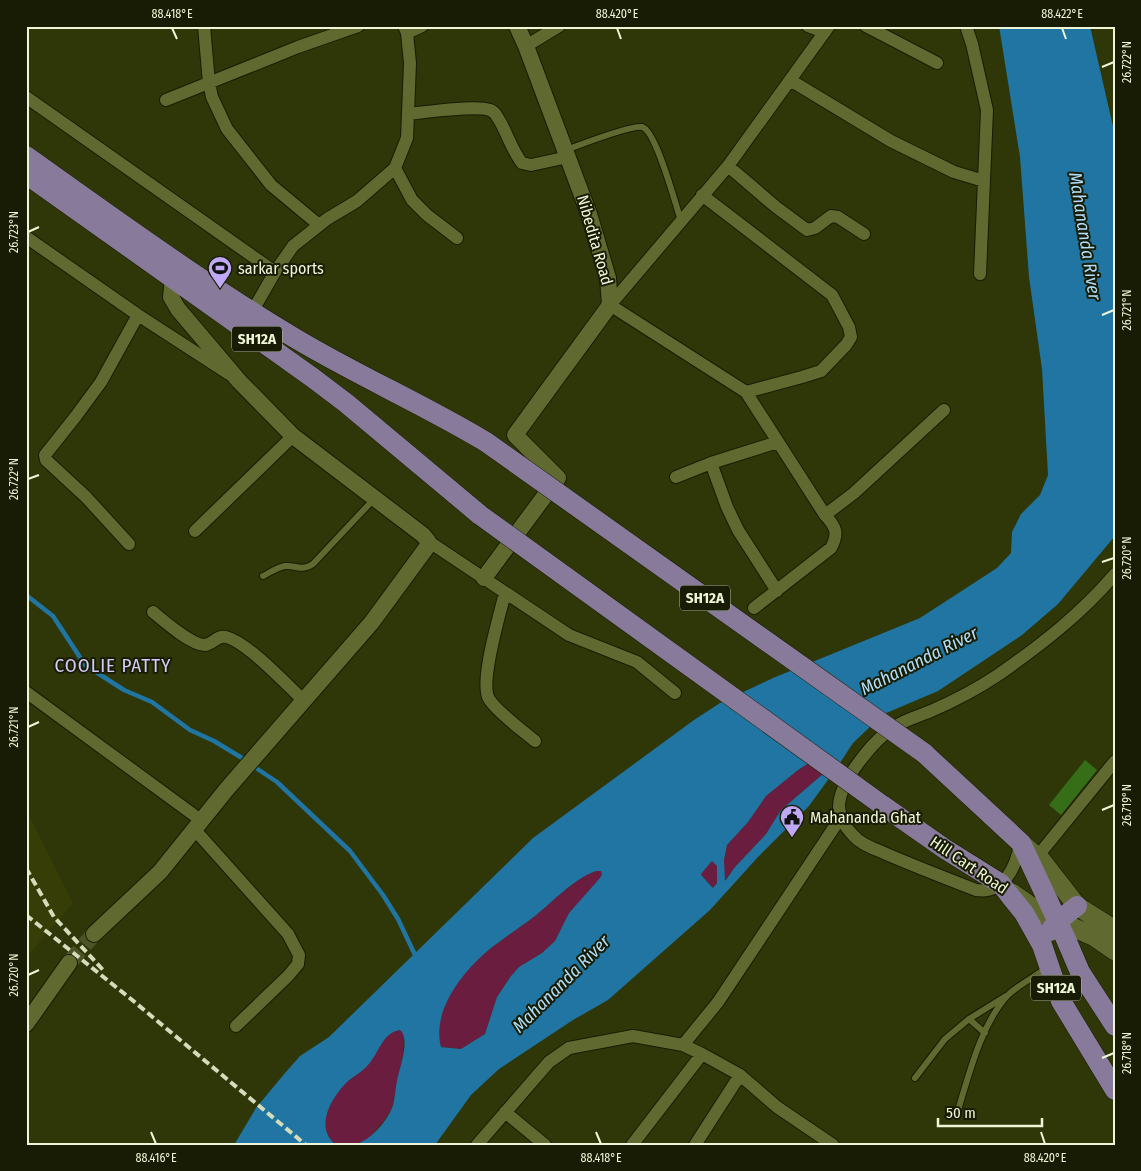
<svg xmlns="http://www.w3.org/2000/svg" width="1141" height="1171" font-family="'Fira Sans Condensed',sans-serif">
	<rect width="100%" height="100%" fill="#2f3608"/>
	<path fill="#363d06" d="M26,810l47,93 -47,55z"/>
	<path fill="#6a1d3f" d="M809,763l21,5 -49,42 -15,24 -31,33 -11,14v-21l3,-15 21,-23 18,-26 32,-26z
		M712,861l5,5v17l-4,5 -11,-12 -1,-3z
		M596,871h5l1,3 -1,4 -32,35 -14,28 -13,12 -23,14 -8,9 -14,21 -12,37 -24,15 -20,-2c-10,-39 25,-81 54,-102 13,-10 27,-19 40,-29 20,-16 37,-36 61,-45z
		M401,1030l3,6 -1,19 -11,53 -9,14 -16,18 -12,5h-19c-22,-17 -5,-48 11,-63 7,-7 15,-11 21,-18 11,-12 15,-33 33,-34z"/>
	<path fill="#2075a2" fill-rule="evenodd" d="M999,26h91l25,109v401l-57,68 -36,31 -84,56 -54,23 -11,10 -20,19 -15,23 -29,40 -51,51 -48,53 -102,90 -35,20 -74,49 -28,26 -36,50h-80c16,-6 30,-21 37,-37 3,-8 3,-18 5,-27 2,-12 14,-42 3,-51 -18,3 -21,23 -32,35 -6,7 -14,11 -21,17 -16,16 -33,46 -11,63h-102l22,-37 29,-35 15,-17 29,-19 204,-199 161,-118 26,-17 53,-25 147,-60 77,-50 14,-15 1,-21 9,-18 19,-19 8,-20 -6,-106 -13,-92 -9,-120zM809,763l21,5 -49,42 -15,24 -31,33 -10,14 -1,-21 3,-15 21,-23 18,-26 32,-26zM712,861l5,5v17l-4,5 -11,-12 -1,-2zM596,871h5l1,3 -2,4 -31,35 -14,28 -13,12 -23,14 -8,9 -14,21 -12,37 -24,15 -20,-2c-10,-39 26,-81 54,-102 13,-10 27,-19 40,-29 20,-16 37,-36 61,-45z"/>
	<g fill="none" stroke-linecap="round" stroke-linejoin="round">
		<path stroke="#2075a2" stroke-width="4.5" d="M26,595l27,21 32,49 39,25 28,12 38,28 24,11 33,20
			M253,766l24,16 73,69 33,44 15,24 18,38"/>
	</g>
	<path fill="#366e18" d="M1085,760l12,10 -36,45 -12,-10z"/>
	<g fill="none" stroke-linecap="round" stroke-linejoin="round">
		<path stroke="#4c5327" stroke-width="16" stroke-dasharray="16 8" stroke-linecap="butt" d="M69,963l25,-29"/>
		<g stroke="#181c00" stroke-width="8">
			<path id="service" d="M566,150c14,-5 64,-25 76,-23 14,3 34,79 39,94
				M263,576c6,-3 15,-9 22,-10 12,-1 15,6 28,-2l61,-65
				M969,1019l16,14
				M915,1078l30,-39 24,-20 37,-23
				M959,1107c11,-36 23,-85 50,-113 11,-10 27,-18 39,-27"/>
		</g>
		<g stroke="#181c00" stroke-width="14">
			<path id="minor" d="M204,26l5,57 3,14 15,32 44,56 48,40
				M808,26l17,6
				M866,26l71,37
				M966,26l6,18 15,66 -7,164
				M407,33l15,-7
				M526,46l33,-20
				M790,80l101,61 63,31 30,9
				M26,97l249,175
				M166,100l132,-53 60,-21
				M408,114c18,-2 67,-9 82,-4 3,1 6,4 8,8 9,14 13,31 24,45l9,2 37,-8
				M728,166l48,41 31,23 8,-2 16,-12 7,1 26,17
				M395,168l17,32 15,15 30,23
				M702,195l130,100 17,32 2,10 -5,8 -25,26 -19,6 -56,15
				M26,237l112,78 91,59
				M252,312l23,-40 18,-26 34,-27 30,-18 38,-33 12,-30 3,-75 -3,-30 -3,-7
				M711,463l16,44 11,23 39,61
				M676,477l35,-14 67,-21
				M825,515l29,-22 90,-83
				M195,531l98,-95
				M428,541l141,94 68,27 38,31
				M129,544l-43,-47 -40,-37 -1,-5 31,-39 25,-34 37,-67
				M505,593c-5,21 -26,89 -16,106 8,13 33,31 46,42
				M754,608l77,-60c8,-15 5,-21 -6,-33l-79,-123 -136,-87 118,-139 101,-140
				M153,612c11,9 38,33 52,33 8,-1 12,-10 21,-8 21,5 60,47 77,63
				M26,692l176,129
				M195,830l93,104 11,21 -1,9 -10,12 -52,50
				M1020,844c-4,23 -16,50 -44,46 -31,-12 -62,-24 -92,-37 -11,-5 -24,-9 -32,-19 -7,-7 -12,-17 -13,-27 0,-26 36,-69 57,-81 11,-7 23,-10 35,-15 23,-10 46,-22 67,-36 43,-30 83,-61 117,-101
				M1037,857l78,-96
				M683,1045l35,-43 123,-185
				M505,1112l40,33
				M477,1145l72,-83 20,-14 64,-12 50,9 19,9 38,21 37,32 56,38
				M632,1145l70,-91
				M695,1145l45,-70"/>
		</g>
		<g stroke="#181c00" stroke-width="18">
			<path id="tertiary" d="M484,578l74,-100 -43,-43 95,-130 -2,-27 -19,-64 -63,-168 -9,-20
				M94,934l66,-62 66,-82 146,-168 55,-75 1,-6 -5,-6 -130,-99 -54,-55 -61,-72 -7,-12 2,-19
				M26,1024l43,-61"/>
		</g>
		<g stroke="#181c00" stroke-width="20">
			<path id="secondary" d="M1021,843l21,18 35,45 38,24
				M1012,893l24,17 22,11 35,15 22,15"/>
		</g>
		<g stroke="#181c00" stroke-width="21">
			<path id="primary" d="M26,156c87,62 175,126 267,181 63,38 130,67 193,105
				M26,174l287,204 33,25 134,112
				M924,753l97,90 44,94 15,35 35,54
				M882,805l63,44 56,35 10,13 13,16 18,32 19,56 54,89
				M1050,931l8,-10 19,-15"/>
		</g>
		<use href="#service" stroke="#606a30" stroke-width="6"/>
		<use href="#minor" stroke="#606a30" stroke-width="12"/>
		<use href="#tertiary" stroke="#606a30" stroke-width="16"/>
		<use href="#secondary" stroke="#606a30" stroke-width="19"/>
		<use href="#primary" stroke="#887a9b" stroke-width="20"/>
		<path stroke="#d5dcbb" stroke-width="4" stroke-dasharray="8 4" stroke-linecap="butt" d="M26,868l28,49 50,54
			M26,915l105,84 175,146"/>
		<g stroke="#181c00" stroke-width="21" stroke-linecap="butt">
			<path id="primary-bridge" d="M486,442l438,311
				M480,515l402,290"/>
		</g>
		<use href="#primary-bridge" stroke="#887a9b" stroke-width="20"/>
	</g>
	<path fill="none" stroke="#eff6d7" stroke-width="2" d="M172,28l5,11M617,28l4,11M1062,28l4,11M1102,67l12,-5M28,232l11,-5M1102,315l12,-5M28,479l11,-4M1102,562l12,-4M28,727l11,-5M1102,810l12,-5M28,975l11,-5M1102,1058l12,-5M151,1132l5,12M596,1132l5,12M1041,1132l4,12"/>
	<defs>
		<g id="stadium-pin" transform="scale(1.25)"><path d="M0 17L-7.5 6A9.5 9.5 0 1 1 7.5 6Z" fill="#bfa9f4" stroke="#181c04"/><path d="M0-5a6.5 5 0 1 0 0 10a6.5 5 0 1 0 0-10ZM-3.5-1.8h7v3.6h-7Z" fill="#111"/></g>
		<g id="civic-pin" transform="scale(1.25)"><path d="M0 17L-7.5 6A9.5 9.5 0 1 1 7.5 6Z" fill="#bfa9f4" stroke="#181c04"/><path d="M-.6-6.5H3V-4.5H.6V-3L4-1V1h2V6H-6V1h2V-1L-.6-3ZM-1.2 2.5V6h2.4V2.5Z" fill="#111"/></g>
	</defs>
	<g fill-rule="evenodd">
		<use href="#stadium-pin" x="220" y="268"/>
		<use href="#civic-pin" x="792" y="817"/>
	</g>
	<g text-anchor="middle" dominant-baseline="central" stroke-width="4" stroke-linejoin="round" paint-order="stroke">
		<g fill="#181c04" stroke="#aeb598" stroke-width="1">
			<rect x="232" y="326.5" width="50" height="25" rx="4"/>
			<rect x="680" y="585.5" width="50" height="25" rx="4"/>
			<rect x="1031" y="975.5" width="50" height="25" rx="4"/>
		</g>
		<g font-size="15" font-weight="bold" fill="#eff6d7">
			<text x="257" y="339">SH12A</text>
			<text x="705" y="598">SH12A</text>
			<text x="1056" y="988">SH12A</text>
		</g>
		<g font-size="16" fill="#eff6d7" stroke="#181c04">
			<text transform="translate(595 240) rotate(74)">Nibedita Road</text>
			<text transform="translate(969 865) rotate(34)">Hill Cart Road</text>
		</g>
		<g font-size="16" fill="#eff6d7" stroke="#181c04" text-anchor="start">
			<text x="238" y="268">sarkar sports</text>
			<text x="810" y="817">Mahananda Ghat</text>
		</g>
		<g font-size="18" font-style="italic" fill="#b0dffd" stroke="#181c04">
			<text transform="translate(1085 236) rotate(81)">Mahananda River</text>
			<text transform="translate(919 661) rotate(-27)">Mahananda River</text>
			<text transform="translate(561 984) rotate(-45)">Mahananda River</text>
		</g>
		<g font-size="19" letter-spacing="1" fill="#d7ccf7" stroke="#181c04">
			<text x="113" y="665">COOLIE PATTY</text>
		</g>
	</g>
	<rect width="1141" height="1171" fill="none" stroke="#181c04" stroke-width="55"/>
	<path d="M938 1118v8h104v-8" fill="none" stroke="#eff6d7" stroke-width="2.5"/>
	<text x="946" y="1118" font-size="15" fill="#eff6d7" stroke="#181c04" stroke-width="4" paint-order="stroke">50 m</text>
	<rect x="28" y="28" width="1086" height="1116" fill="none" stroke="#eff6d7" stroke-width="2"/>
	<g font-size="12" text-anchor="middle" fill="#eff6d7">
		<text x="172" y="18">88.418°E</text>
		<text x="617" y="18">88.420°E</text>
		<text x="1062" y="18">88.422°E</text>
		<text transform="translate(1127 62) rotate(-90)" y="4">26.722°N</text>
		<text transform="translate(14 232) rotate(-90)" y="4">26.723°N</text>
		<text transform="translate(1127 310) rotate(-90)" y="4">26.721°N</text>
		<text transform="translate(14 479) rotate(-90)" y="4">26.722°N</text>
		<text transform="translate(1127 558) rotate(-90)" y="4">26.720°N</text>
		<text transform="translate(14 727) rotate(-90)" y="4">26.721°N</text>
		<text transform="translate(1127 805) rotate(-90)" y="4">26.719°N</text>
		<text transform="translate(14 975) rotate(-90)" y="4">26.720°N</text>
		<text transform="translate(1127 1053) rotate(-90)" y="4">26.718°N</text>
		<text x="156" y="1162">88.416°E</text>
		<text x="601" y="1162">88.418°E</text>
		<text x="1045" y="1162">88.420°E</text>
	</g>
</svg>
